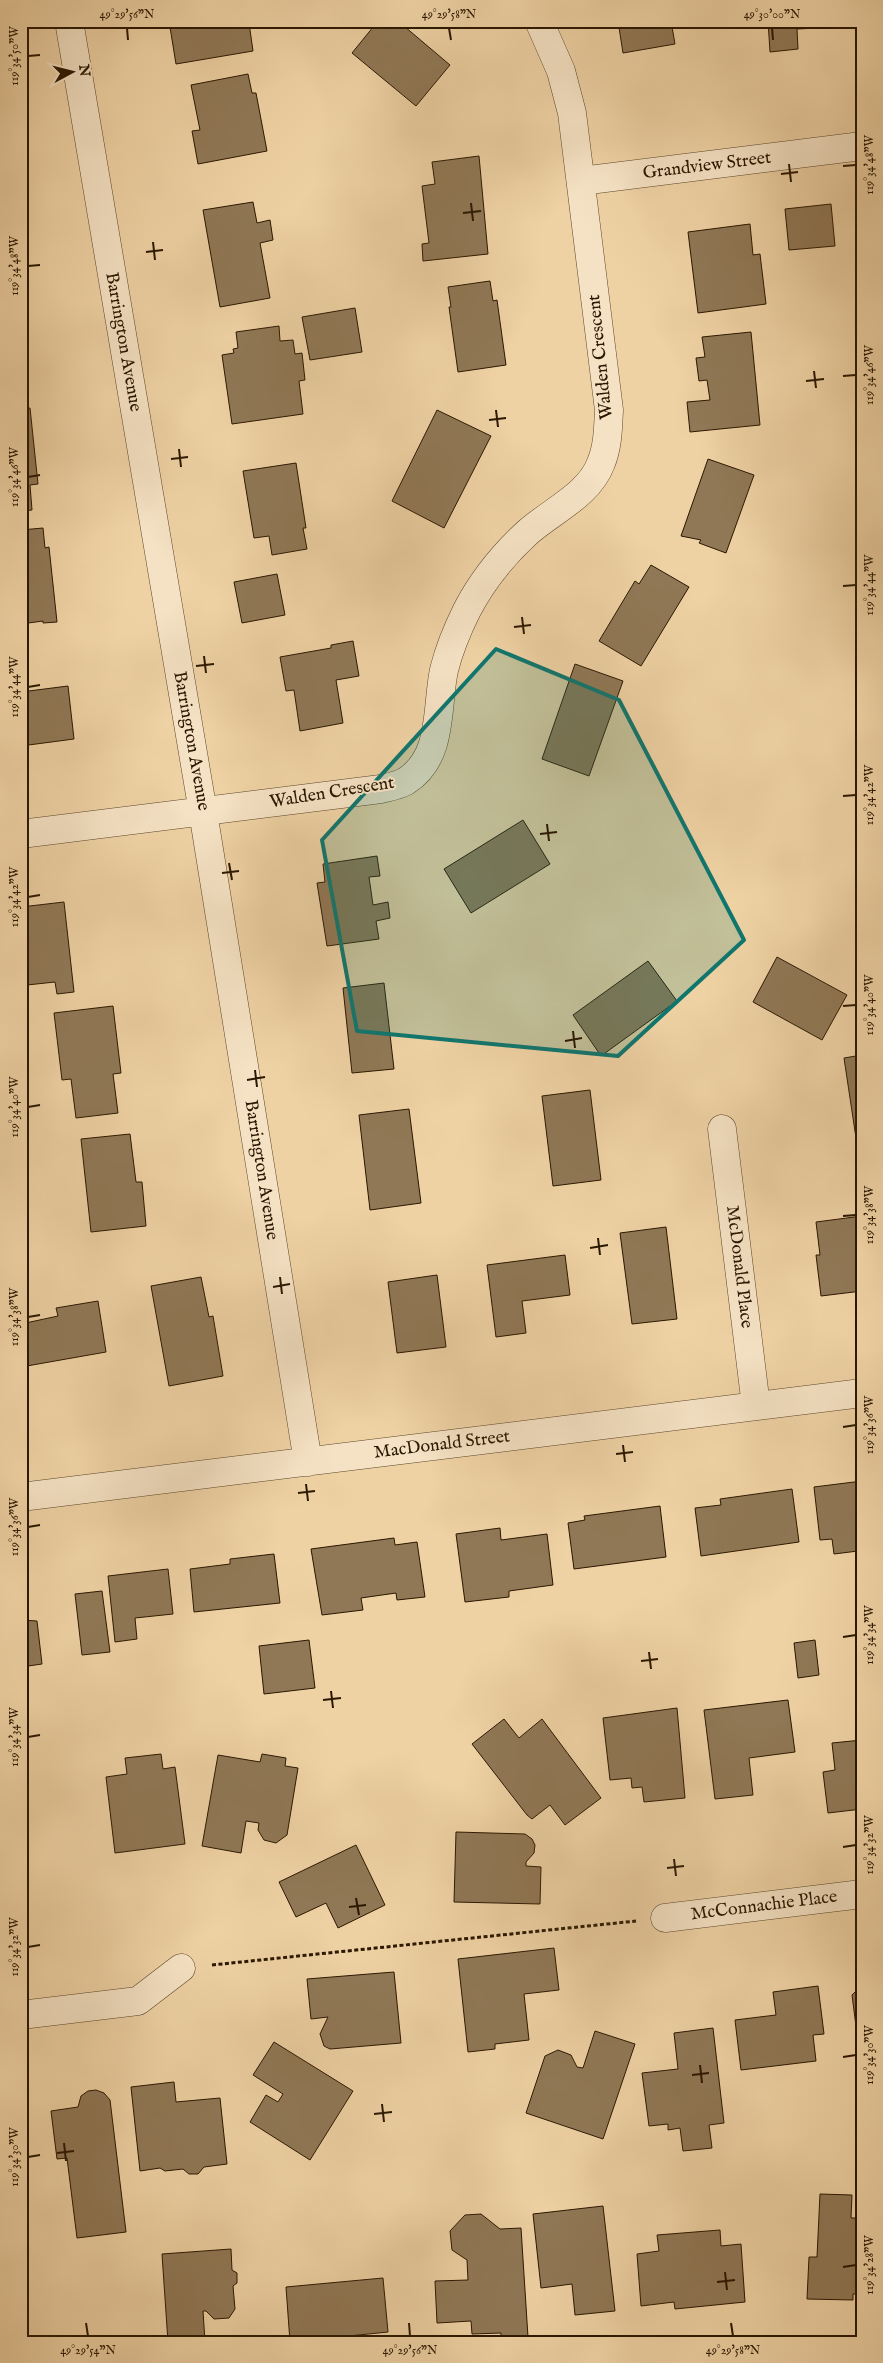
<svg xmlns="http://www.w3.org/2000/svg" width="883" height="2363" font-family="'IM FELL English',serif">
	<rect width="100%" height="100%" fill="#efd2a4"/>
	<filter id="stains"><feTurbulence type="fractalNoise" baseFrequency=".004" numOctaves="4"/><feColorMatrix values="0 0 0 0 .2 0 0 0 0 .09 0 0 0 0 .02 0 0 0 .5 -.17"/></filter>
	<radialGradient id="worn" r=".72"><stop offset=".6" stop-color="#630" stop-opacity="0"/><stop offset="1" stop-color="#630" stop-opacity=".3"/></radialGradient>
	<path fill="#907856" stroke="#2a1701" d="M169,21h56l1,6 23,-4 4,28 -77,13z
		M378,21h20l52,44 -34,41 -64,-53z
		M618,21h53l4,23 -52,9z
		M768,21h51v7l-22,1 1,20 -28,3z
		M248,74l4,19h4l11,58 -69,13 -6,-33 8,-1 -9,-45z
		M479,156l9,98 -65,7 -1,-17 7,-1 -7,-57 13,-2 -3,-22z
		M253,202l4,21 13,-3 3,20 -13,3 10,55 -50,9 -17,-97z
		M831,204l4,42 -46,4 -4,-41z
		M750,224l3,31 7,-1 6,50 -68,9 -10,-81z
		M490,281l3,20 4,-1 9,65 -48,7 -9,-65h2l-3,-20z
		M355,308l7,44 -52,8 -8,-43z
		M279,326l1,15 13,-1 2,14 7,-1 3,27 -6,1 4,33 -71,10 -10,-69 12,-2 -1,-4 5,-1 -2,-16z
		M751,332l9,93 -70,7 -3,-30 23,-2 -3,-20 -8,1 -3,-23 9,-1 -3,-20z
		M21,349l5,39 -5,1z
		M30,408l8,76 -8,1 2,25 -11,1v-102z
		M437,410l54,26 -47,92 -52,-27z
		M708,459l46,16 -28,78 -27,-10 2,-3 -20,-4z
		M296,463l10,65h-3l4,21 -35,6 -3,-19 -15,2 -11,-67z
		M43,528l2,20 4,-1 8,75 -14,1v-2l-22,3v-94z
		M651,565l38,22 -48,79 -42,-25 36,-60 4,3z
		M277,574l8,41 -43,8 -8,-41z
		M353,641l6,35 -23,4 7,43 -43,8 -6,-41 -8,1 -6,-34 51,-9v-3z
		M575,664l48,17 -34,95 -47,-17z
		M68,686l6,53 -53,7v-54z
		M523,820l27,44 -79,49 -27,-44z
		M377,856l3,20 -11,1 4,28 15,-3 2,16 -14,3 3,18 -52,7 -10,-63 8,-1 -2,-18z
		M64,902l10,90 -17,2 -2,-12 -28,3 -6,-37v-41z
		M777,957l70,38 -25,45 -69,-38z
		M648,961l29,40 -76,55 -28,-41z
		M384,983l10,86 -42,4 -9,-85z
		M113,1006l8,67 -8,1 5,39 -42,5 -5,-39 -9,1 -8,-67z
		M862,1055v82l-6,1 -12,-80z
		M590,1090l11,90 -48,6 -11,-90z
		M409,1109l12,94 -51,7 -11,-95z
		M130,1134l6,48h6l4,44 -55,6 -10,-93z
		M862,1216v75l-41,5 -5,-41h4l-4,-33z
		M666,1227l11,92 -45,5 -12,-91z
		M565,1255l5,40 -48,6 4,32 -30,4 -9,-72z
		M437,1275l9,72 -49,6 -9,-71z
		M201,1277l8,40 4,-1 10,60 -54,10 -18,-100z
		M98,1301l8,51 -85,15v-43l37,-8 -2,-8z
		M862,1481v63l-4,1v6l-24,3 -2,-15 -12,1 -6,-53z
		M792,1489l7,53 -98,14 -6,-48 26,-3 -1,-6z
		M660,1506l6,51 -92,12 -6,-46 17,-3 -1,-4z
		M500,1528l1,12 46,-6 6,51 -44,6v6l-44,5 -9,-68z
		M394,1538l1,7 22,-3 8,55 -28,3 -1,-7 -35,5 2,12 -41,5 -11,-66z
		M274,1554l6,49 -86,9 -4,-43 40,-5v-5z
		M168,1569l5,45 -38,4 2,21 -22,3 -7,-66z
		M102,1591l8,61 -28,3 -7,-61z
		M21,1620l16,1 5,43 -21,3z
		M309,1640l6,48 -51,6 -5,-48z
		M815,1640l4,35 -21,3 -4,-35z
		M788,1700l7,52 -46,6 4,37 -38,4 -11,-89z
		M677,1708l8,90 -41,4 -2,-15 -10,1 -1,-10 -21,2 -7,-62z
		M504,1719l15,19 23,-19 59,79 -36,27 -15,-20 -18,14 -5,-4 -55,-71z
		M862,1740v69l-34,4 -5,-41 12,-2 -3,-27z
		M161,1754l2,15 12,-2 10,77 -70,9 -9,-76 21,-3 -2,-16z
		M262,1754l24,4 -1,8 13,2 -11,67 -11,8 -12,-3 -6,-10 1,-7 -13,-2 -5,32 -39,-7 16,-91 42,7z
		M456,1832l69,2 7,5 3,6 -1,8 -8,9v4l15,1 -1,37 -86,-2z
		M356,1845l29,60 -47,23 -12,-25 -30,14 -17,-35z
		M554,1948l5,42 -35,4 5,46 -34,4v5l-27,3 -10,-93z
		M394,1972l7,71 -71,6 -6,-3 -4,-12 8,-17 -17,2 -4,-40z
		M862,1985v80h-1l-9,-70z
		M818,1986l6,48 -11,1 3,26 -75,9 -6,-50 41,-5 -3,-23z
		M713,2028l11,95 -15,2 3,23 -29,3 -3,-23 -12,2v-6l-19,2 -7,-53 36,-4 -4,-36z
		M595,2031l40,13 -32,95 -77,-26 19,-57 13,-6 13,5 6,12 6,1z
		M274,2042l79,49 -43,69 -60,-38 16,-27 12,7 5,-8 -30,-19z
		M174,2082l2,20 44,-4 7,66 -23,3 -6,7h-9l-6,-5 -18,2 -5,-3 -20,3 -9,-84z
		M96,2090l8,3 6,7 16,132 -49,6 -10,-80 -10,1 -6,-48 27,-4 3,-11 7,-5z
		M820,2194l32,1 -1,23h11v76h-9v6l-46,-1 2,-42h8z
		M603,2206l12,105 -40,4 -3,-31 -31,4 -8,-74z
		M481,2214l19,15 21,-1 7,109 -27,1v-5l-29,1 -1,-13 -34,2 -2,-42 33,-1 -1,-20 -15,-10 -2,-19 15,-16z
		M720,2230l1,16 20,-2 4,58 -70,7 -1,-7 -33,4 -4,-52 22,-3 -2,-16z
		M231,2249l1,21 5,3v10l-4,3 2,23 -6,9 -15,1 -8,-8h-3l2,31h-37l-6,-88z
		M383,2278l5,54 -98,10 -4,-55z
		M21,2322h2l3,20h-5z"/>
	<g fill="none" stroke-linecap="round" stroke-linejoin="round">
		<g stroke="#5b462a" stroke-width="29">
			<path id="minor" d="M69,21l134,791 105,650
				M581,181l281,-35
				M21,834l360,-45c8,-2 19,-4 25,-8 38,-24 30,-74 38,-111 5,-20 14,-42 23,-60 15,-29 37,-56 61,-78 25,-22 61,-37 73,-69 7,-17 7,-35 8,-53l-37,-297 -11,-42 -22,-50
				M722,1129l34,277
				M21,1497l841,-104
				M665,1918l197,-24
				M21,2015l117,-14 43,-33"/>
		</g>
		<path stroke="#2a1701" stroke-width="3" stroke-dasharray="4 2.5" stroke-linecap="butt" d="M212,1965l424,-44"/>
		<use href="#minor" stroke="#f5e2c4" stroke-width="28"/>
	</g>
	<path fill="#0f766e" fill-opacity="0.2" stroke="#0f766e" stroke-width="4" stroke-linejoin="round" d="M496,649l123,51 125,240 -126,116 -261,-25 -35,-191z"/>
	<path fill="none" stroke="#2a1701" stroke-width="2" d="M127,28l1,12M449,28l2,12M772,28l1,12M28,56l12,-1M789,164l2,18M843,166l13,-1M781,174l17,-2M471,203l2,18M463,213l18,-2M153,242l2,18M146,252l17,-2M28,266l12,-1M814,371l2,17M843,376l13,-1M806,381l18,-2M496,410l2,17M489,420l17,-2M179,449l2,18M171,459l17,-2M28,477l12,-2M843,586l13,-1M522,617l2,17M514,627l17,-2M204,656l2,17M196,666l18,-2M28,687l12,-2M843,796l13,-1M547,824l2,17M540,834l17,-2M229,863l3,17M222,873l17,-2M28,897l12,-2M843,1006l13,-1M573,1031l2,17M565,1041l17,-3M255,1070l2,17M247,1080l18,-3M28,1107l12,-2M843,1216l13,-1M598,1238l2,17M590,1248l18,-3M280,1277l2,17M273,1287l17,-3M28,1317l12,-2M843,1427l13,-2M623,1445l2,17M616,1454l17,-2M306,1484l2,17M298,1493l17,-2M28,1527l12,-2M843,1637l13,-2M649,1652l2,17M641,1661l17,-2M331,1691l2,17M323,1700l18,-2M28,1737l12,-2M843,1847l13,-2M674,1859l2,17M667,1868l17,-2M356,1898l3,17M349,1907l17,-2M28,1947l12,-2M843,2057l13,-2M700,2065l2,18M692,2075l17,-2M382,2104l2,18M374,2114l18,-2M64,2143l2,18M57,2153l17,-2M28,2157l12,-2M843,2267l13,-2M725,2272l2,18M717,2282l18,-2M86,2323l2,13M409,2323l1,13M731,2323l2,13"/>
	<g text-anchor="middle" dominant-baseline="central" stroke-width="4" stroke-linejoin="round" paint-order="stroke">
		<g font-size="18" fill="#2a1701" stroke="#f5e2c4">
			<text transform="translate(707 166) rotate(-7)">Grandview Street</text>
			<text transform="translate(123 342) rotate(80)">Barrington Avenue</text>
			<text transform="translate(601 357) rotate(-96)">Walden Crescent</text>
			<text transform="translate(191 741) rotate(80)">Barrington Avenue</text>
			<text transform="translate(332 793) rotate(-9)">Walden Crescent</text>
			<text transform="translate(261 1170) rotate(81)">Barrington Avenue</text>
			<text transform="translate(739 1267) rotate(83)">McDonald Place</text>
			<text transform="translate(442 1445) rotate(-7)">MacDonald Street</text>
			<text transform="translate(764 1906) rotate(-7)">McConnachie Place</text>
		</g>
	</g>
	<rect width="883" height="2363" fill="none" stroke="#efd2a4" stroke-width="55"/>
	<g transform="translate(72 72) rotate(83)" stroke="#f5e2c4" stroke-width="4" paint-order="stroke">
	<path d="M0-4L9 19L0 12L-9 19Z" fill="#2a1701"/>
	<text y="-8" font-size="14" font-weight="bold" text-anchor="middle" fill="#2a1701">N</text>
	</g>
	<rect x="28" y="28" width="828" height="2308" fill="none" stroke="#2a1701" stroke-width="2"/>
	<g font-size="12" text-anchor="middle" fill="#2a1701">
		<text x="127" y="18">49°29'56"N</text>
		<text x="449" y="18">49°29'58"N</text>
		<text x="772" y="18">49°30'00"N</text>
		<text transform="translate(14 56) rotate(-90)" y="4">119°34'50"W</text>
		<text transform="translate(869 165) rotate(-90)" y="4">119°34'48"W</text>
		<text transform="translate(14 266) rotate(-90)" y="4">119°34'48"W</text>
		<text transform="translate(869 375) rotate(-90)" y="4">119°34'46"W</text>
		<text transform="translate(14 477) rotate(-90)" y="4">119°34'46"W</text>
		<text transform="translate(869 585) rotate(-90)" y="4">119°34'44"W</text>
		<text transform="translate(14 687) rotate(-90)" y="4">119°34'44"W</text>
		<text transform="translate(869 795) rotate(-90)" y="4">119°34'42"W</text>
		<text transform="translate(14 897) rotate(-90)" y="4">119°34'42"W</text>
		<text transform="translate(869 1005) rotate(-90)" y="4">119°34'40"W</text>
		<text transform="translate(14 1107) rotate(-90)" y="4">119°34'40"W</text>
		<text transform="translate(869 1215) rotate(-90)" y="4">119°34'38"W</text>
		<text transform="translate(14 1317) rotate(-90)" y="4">119°34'38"W</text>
		<text transform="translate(869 1425) rotate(-90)" y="4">119°34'36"W</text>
		<text transform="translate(14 1527) rotate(-90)" y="4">119°34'36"W</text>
		<text transform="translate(869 1635) rotate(-90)" y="4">119°34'34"W</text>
		<text transform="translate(14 1737) rotate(-90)" y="4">119°34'34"W</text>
		<text transform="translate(869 1845) rotate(-90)" y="4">119°34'32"W</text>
		<text transform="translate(14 1947) rotate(-90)" y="4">119°34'32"W</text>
		<text transform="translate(869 2055) rotate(-90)" y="4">119°34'30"W</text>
		<text transform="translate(14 2157) rotate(-90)" y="4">119°34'30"W</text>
		<text transform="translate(869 2265) rotate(-90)" y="4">119°34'28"W</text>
		<text x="88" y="2354">49°29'54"N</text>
		<text x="410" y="2354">49°29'56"N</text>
		<text x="733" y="2354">49°29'58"N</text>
	</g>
	<rect width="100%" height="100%" filter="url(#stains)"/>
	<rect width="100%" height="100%" fill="url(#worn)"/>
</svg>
